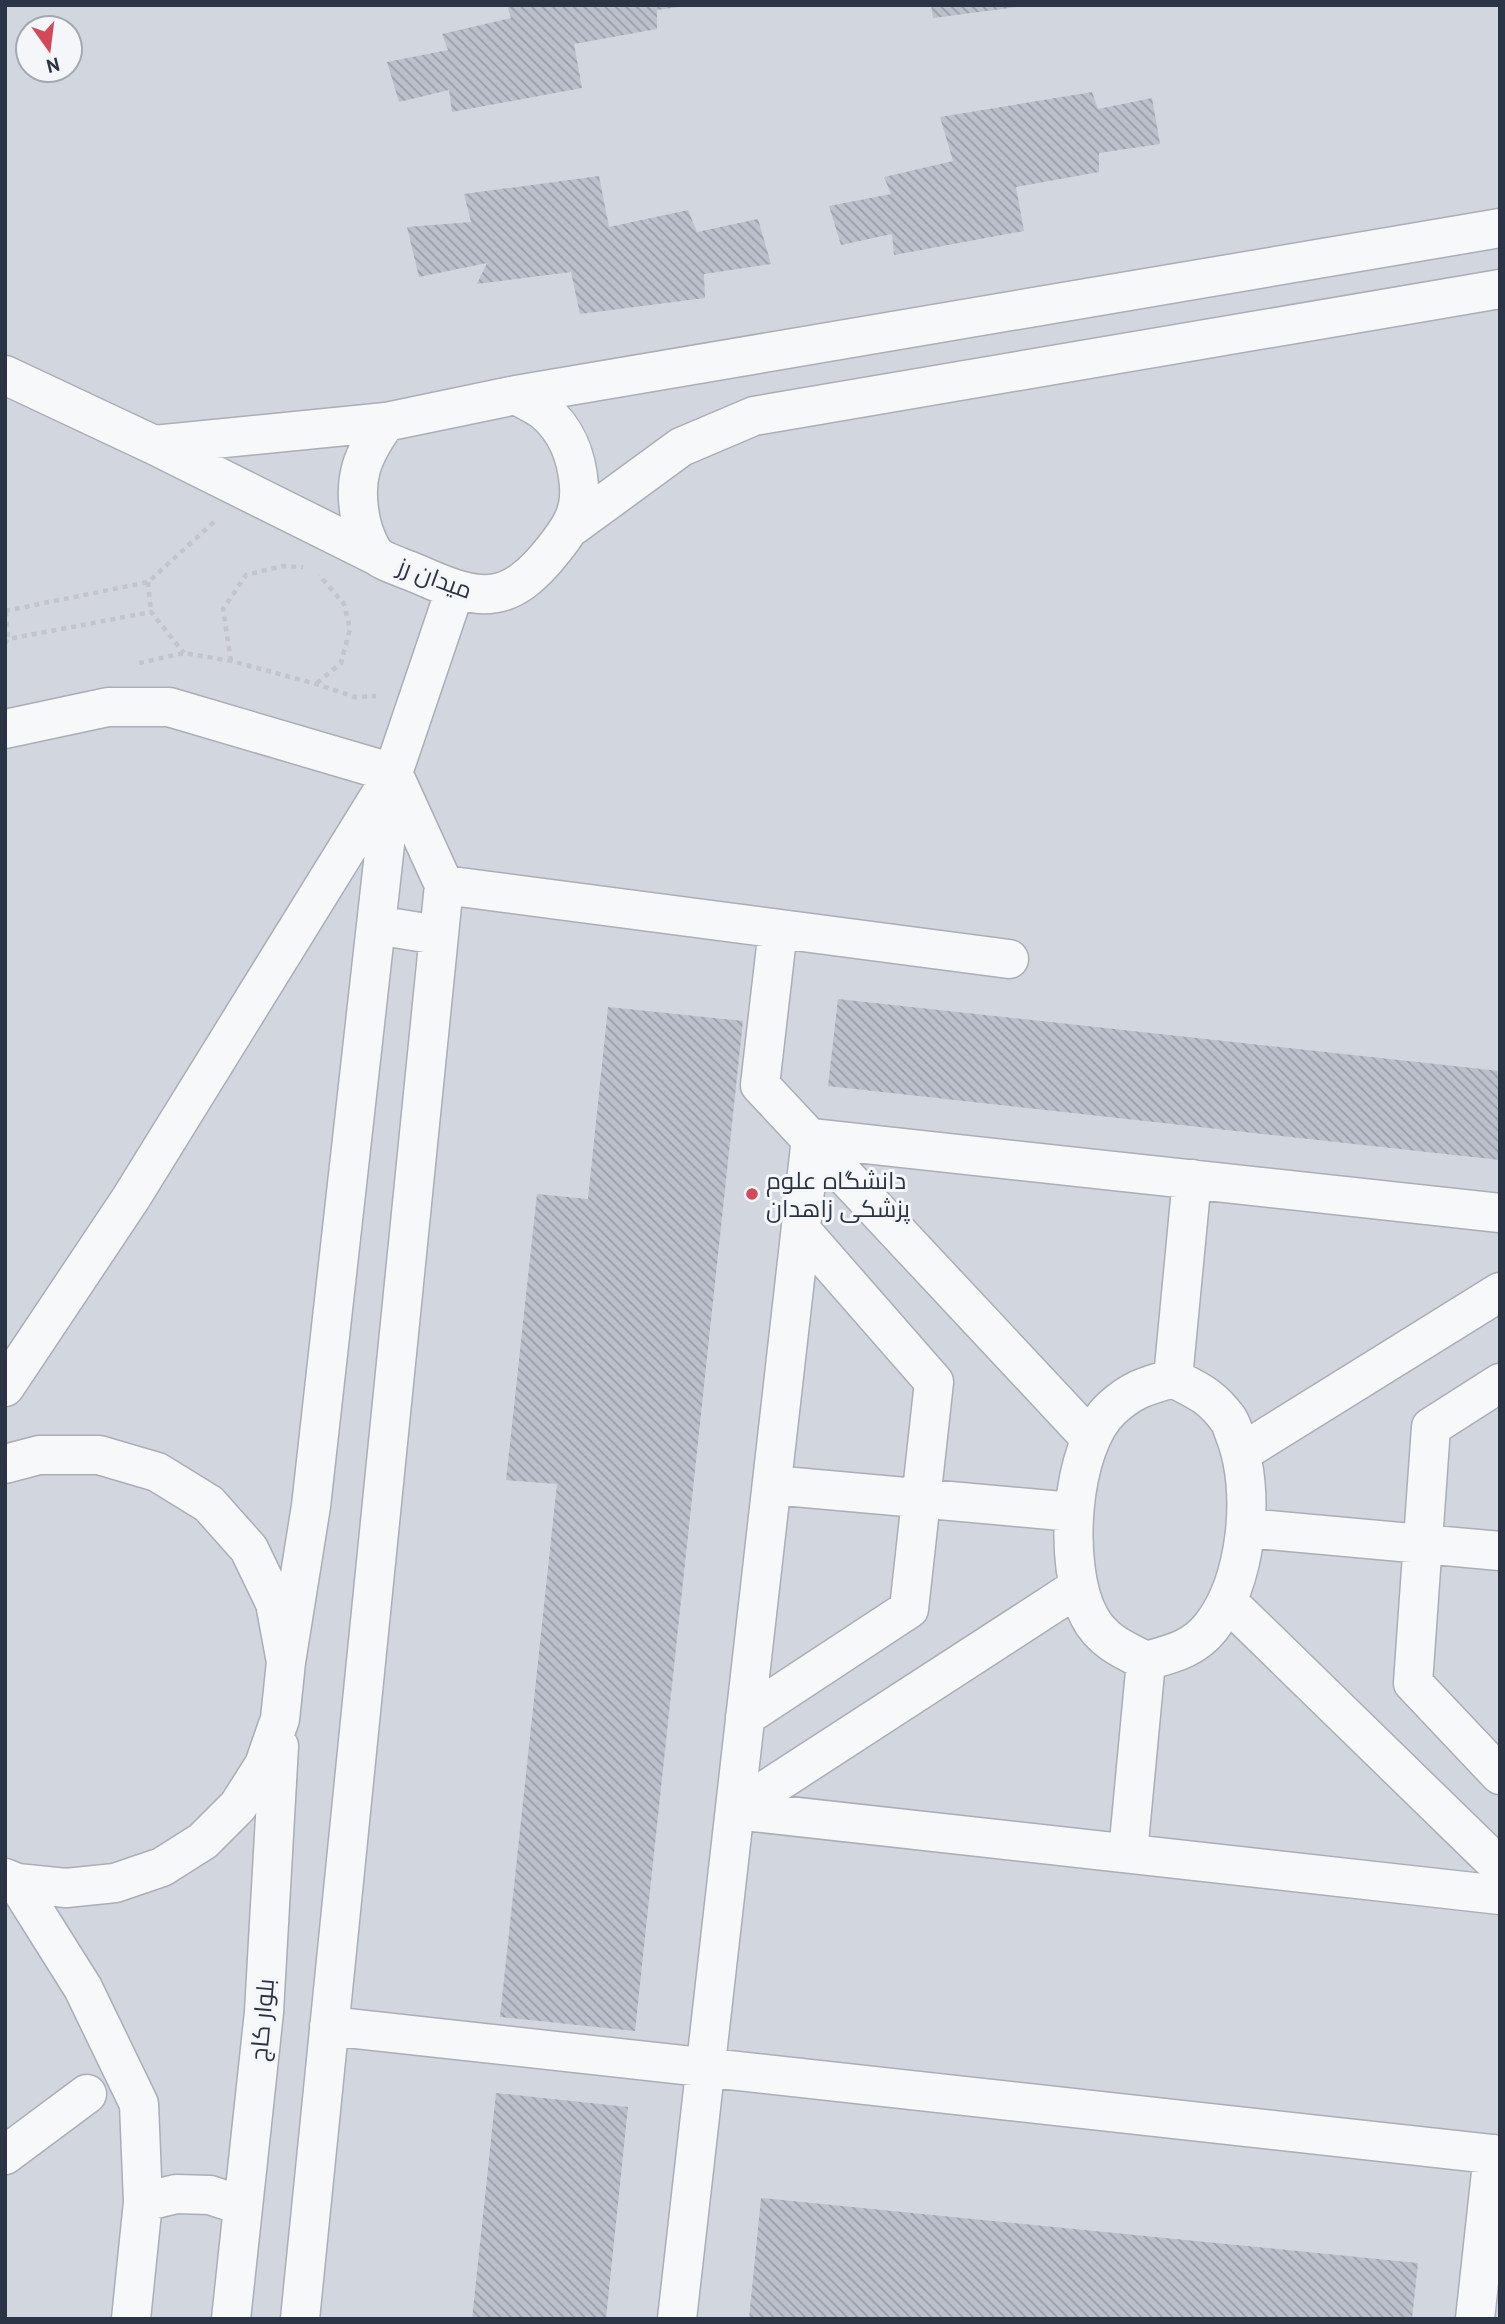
<svg xmlns="http://www.w3.org/2000/svg" width="1505" height="2324" font-family="'PT Sans',Cairo,sans-serif">
	<defs>
		<pattern id="building-back-hatch" width="6" height="6" patternUnits="userSpaceOnUse" patternTransform="scale(1.75)"><rect width="6" height="6" fill="#bbc0ca"/><path d="M-1 5l2 2M0 0l6 6M5-1l2 2" fill="none" stroke="#989da6"/></pattern>
	</defs>
	<rect width="100%" height="100%" fill="#e4e7ec"/>
	<path fill="#d2d6de" fill-rule="evenodd" d="M5,5h1495v2314h-1495zM28,28h42v42h-42z"/>
	<path fill="url(#building-back-hatch)" d="M507,5h172v2l-22,3v19l-83,15 8,44 -130,24 -3,-22 -50,12 -12,-40 61,-12 -6,-16 69,-16z
		M931,5h86v2l-84,11z
		M1092,92l6,17 54,-11 8,46 -61,9v19l-83,15 8,44 -130,24 -2,-21 -51,11 -12,-39 62,-12 -7,-17 69,-16 -13,-44z
		M599,176l10,51 79,-17 9,22 61,-13 13,45 -67,10 1,24 -125,16 -9,-42 -94,12 10,-21 -68,14 -12,-50 64,-5 -7,-28z
		M838,999l662,72v89l-672,-74z
		M608,1007l135,14 -108,1010 -135,-14 57,-533 -51,-4 31,-286 51,5z
		M496,2093l132,14 -22,212h-134z
		M761,2198l657,65 -6,56h-663z"/>
	<g fill="none" stroke-linecap="round" stroke-linejoin="round">
		<g stroke="#a9aeb7" stroke-width="41">
			<path id="minor" d="M5,375l149,70 223,111
				M516,395l984,-167
				M154,445l232,-23 130,-27c9,5 20,10 28,16 23,19 33,47 35,75 2,27 -9,43 -25,63 -44,56 -72,54 -134,26 -11,-5 -37,-13 -44,-20 -7,-8 -13,-24 -15,-34 -9,-42 1,-66 25,-99
				M573,526l108,-79 73,-31 746,-127
				M5,729l103,-22h61l224,66 51,112 -144,1434
				M444,885l565,74
				M376,925l62,10
				M778,929l-18,156 331,354
				M811,1138l689,75
				M1173,1378c25,13 37,17 55,41 4,5 5,13 8,19 20,55 11,143 -25,189 -17,22 -40,27 -65,34 -23,-11 -45,-21 -57,-45 -26,-49 -20,-169 23,-208 21,-19 34,-22 61,-30z
				M1173,1378l19,-199
				M1500,1383l-69,44 -18,256 87,92
				M5,1387l126,-189 256,-414
				M1241,1453l259,-161
				M5,1464l34,-9h60l58,17 52,32 40,45 26,54 11,59 -6,57 -16,46 -26,41 -35,35 -41,26 -47,16 -49,5 -49,-5 -12,-5
				M772,1485l301,27
				M1246,1528l254,23
				M1227,1601l273,266
				M286,1662l25,-156 82,-733 62,-183
				M745,1717l164,-108 25,-227 -133,-152
				M735,1810l765,85
				M735,1810l342,-222
				M1128,1853l18,-192
				M17,1883l66,105 56,116 4,98 -12,117
				M329,2026l1171,129
				M5,2155l82,-61
				M143,2202l33,-8 34,1 33,11
				M231,2319l33,-307 15,-266
				M677,2319l134,-1181
				M1475,2319l18,-165"/>
		</g>
		<path stroke="#c2c5cb" stroke-width="4.5" stroke-dasharray="5 5" stroke-linecap="butt" d="M148,582l3,30
			M5,611l143,-29 66,-60
			M6,612l2,27
			M5,644l3,-5 143,-27 33,41
			M231,661l-8,-52 23,-34 36,-9 21,1
			M139,663l45,-10 47,8 85,23 39,13 21,-1
			M317,683l24,-20 9,-34 -6,-25 -25,-29"/>
		<use href="#minor" stroke="#f7f8fa" stroke-width="38"/>
	</g>
	<circle fill="#d1495b" stroke="#f4f6f9" stroke-width="2.5" cx="752" cy="1194" r="7"/>
	<g text-anchor="middle" dominant-baseline="central" stroke-width="6" stroke-linejoin="round" paint-order="stroke">
		<g font-size="24" fill="#2b3445" stroke="#f4f6f9">
			<text transform="translate(435 578) rotate(20)">میدان رز</text>
			<text transform="translate(262 2020) rotate(-85)">بلوار کاج</text>
		</g>
		<g font-size="24" fill="#2b3445" stroke="#f4f6f9" text-anchor="start">
			<text x="766" y="1180">دانشگاه علوم<tspan x="766" dy="28">پزشکی زاهدان</tspan></text>
		</g>
	</g>
	<rect width="1505" height="2324" fill="none" stroke="#2b3445" stroke-width="14"/>
	<g transform="translate(49 49) rotate(166)"><circle r="33" fill="#f4f6f9" stroke="#a4a8b1" stroke-width="2"/>
	<path d="M0-5L12 26L0 18L-12 26Z" fill="#d1495b"/>
	<text y="-10" font-size="19" font-weight="bold" text-anchor="middle" fill="#2b3445">N</text>
	</g>
</svg>
